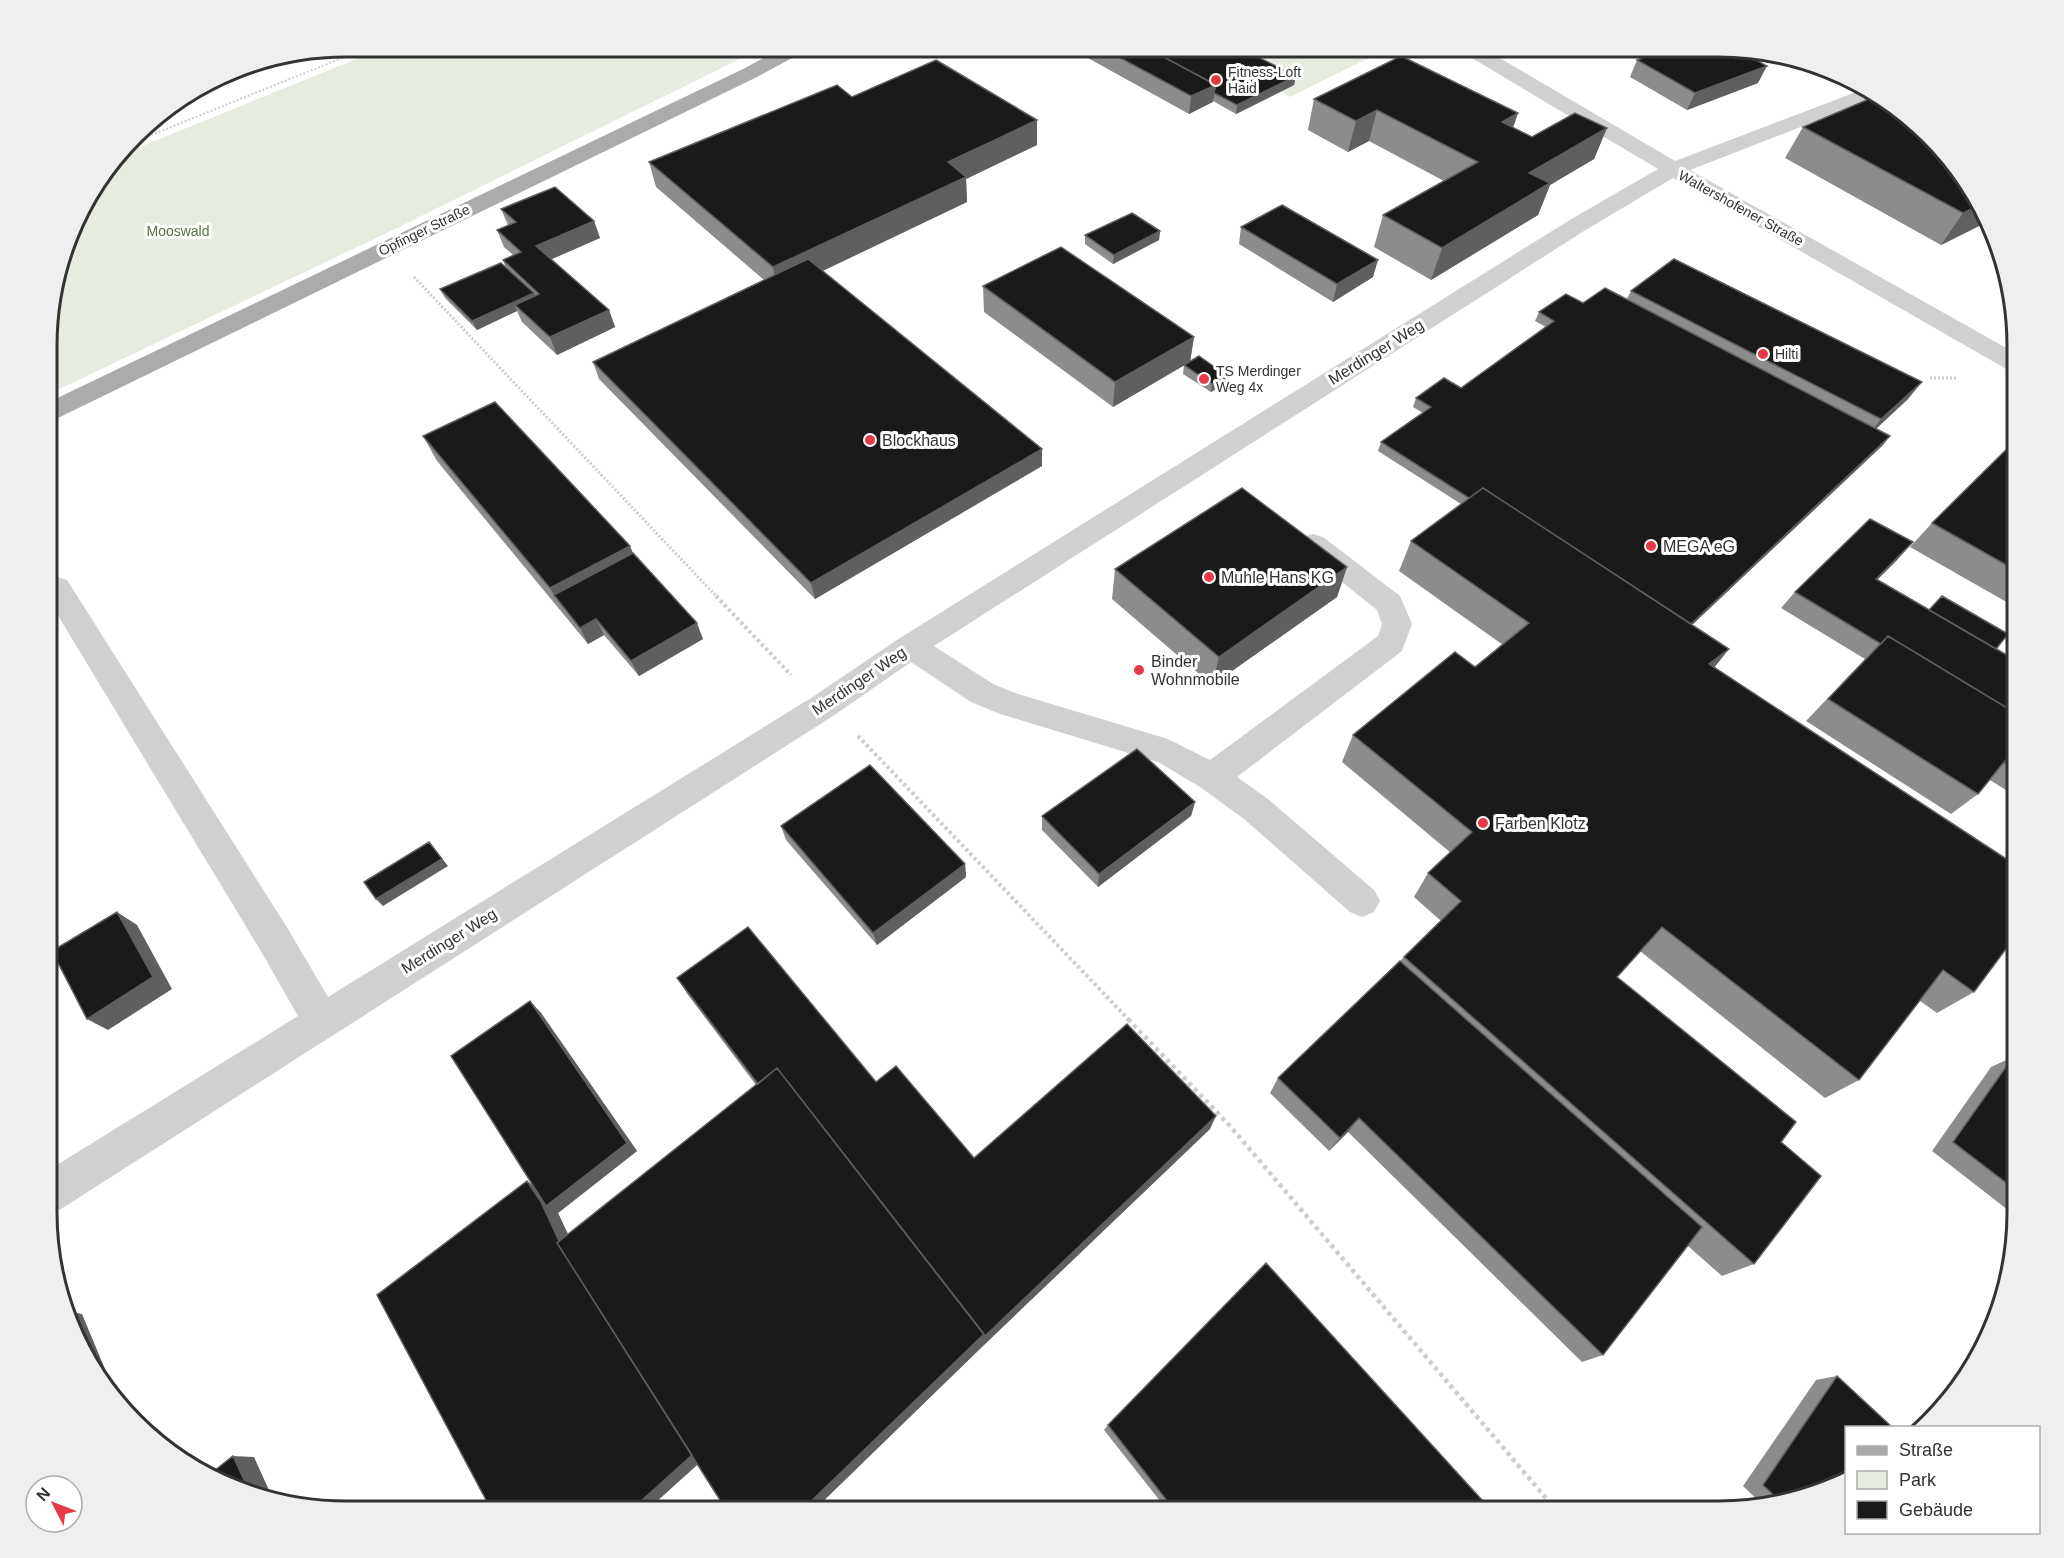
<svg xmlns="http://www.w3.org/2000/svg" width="2064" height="1558" font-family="Helvetica,sans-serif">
	<rect width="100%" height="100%" fill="#fff"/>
	<path fill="#e6ecdf" d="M386,47h378l-365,180 -350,167v-88l37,-110 34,-41z
		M1267,47h83l21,10 -81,40 -10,-6 -38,-33z"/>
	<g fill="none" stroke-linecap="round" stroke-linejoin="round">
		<path stroke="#cdcdcd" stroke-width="2" stroke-dasharray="2 2" stroke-linecap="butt" d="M129,144l240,-97"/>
		<path stroke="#cdcdcd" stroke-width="3" stroke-dasharray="2 2" stroke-linecap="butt" d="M414,277l303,320
			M1930,378h26"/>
		<path stroke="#cdcdcd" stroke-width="4" stroke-dasharray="3 3" stroke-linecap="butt" d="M716,596l75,79
			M858,736l272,285"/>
		<path stroke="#cdcdcd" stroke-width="4.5" stroke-dasharray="4 4" stroke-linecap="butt" d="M1128,1019l102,107 327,385"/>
		<path fill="#d0d0d0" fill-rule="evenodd" d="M1457,47h24l194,114 189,-72 14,8 -188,73 327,184v18l-9,-2 -335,-192 -89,53 -650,415 59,38 25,10 150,45 42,21 168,-124 4,-12 -5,-14 -74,-59 -4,-7 4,-7 10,-3 10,3 77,59 12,28 -10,27 -165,126 31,22 106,91 6,11 -6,11 -12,5 -12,-5 -106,-93 -44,-32 -42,-25 -158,-48 -29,-12 -60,-40 -78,54 -772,493 -14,6v-44l251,-155 -36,-63 -214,-354 1,-19 8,-3 10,3 221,349 40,68 483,-299 89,-60 668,-417 90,-52 -198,-118z"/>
		<path fill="#ababab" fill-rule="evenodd" d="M784,47h24l-3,4 -48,26 -699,341 -9,3v-19l694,-333z"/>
	</g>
	<path fill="#8c8c8c" d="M1068,47h199l-15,7 44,22 -2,9 -58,29 -23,-13 -24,13z
		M1579,47h43l-1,2 -19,9z
		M1737,47l27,6 -5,9 -1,21 -71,27 -57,-33 7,-17z
		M852,97l185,23v25l-71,34 1,23 -144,69 219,178v17l-227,133 -216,-220 -6,-17 171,-82 -108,-93 -7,-25z
		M1314,99l204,14 -5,15 19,9 75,-9 -13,31 -44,26 -12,30 -107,65 -57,-33 9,-32 61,-34 -75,-40 -21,11 -40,-22z
		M1803,127l184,87 2,7 -48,24 -156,-87z
		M501,209l93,12 6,17 -49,21 58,51 6,17 -58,28 -35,-33 -5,-11 -40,19 -32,-32 -5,-9 66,-21 -3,-8 10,-5 -9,-8 -7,-17 11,-5z
		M1241,227l132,50 -40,25 -94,-58z
		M1160,231l-1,9 -46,24 -28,-20v-9z
		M983,286l211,51 -4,25 35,21 -14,9 -28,-18 1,-9 -71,42 -129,-95z
		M1631,291l277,108 -32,30 7,16 -191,180 22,43 260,324 -37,21 -17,-12 -61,79 -34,18 -185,-147 -23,26 164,165 -27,122 -32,12 -34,-30 -85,109 -21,7 -234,-230 -19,19 -59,-58 8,-15 122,-117 4,-4 37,-36 -27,-24 14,-24 23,-20 -109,-91 11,-27 122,-68 28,-22 -104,-74 12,-30 50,-37 -83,-53 3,-9 42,-29 -10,-6 3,-9 45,-10 85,-61 -11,-6 4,-9 44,-9 44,-4z
		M423,436l210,117 70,86 -64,37 -35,-41 -16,9 -151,-183z
		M2017,439v169l-107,-61 22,-24z
		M1898,559l-21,21 140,81v136l-27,-17 -12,14 -27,20 -145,-93 59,-62 -84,-51 14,-16z
		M1347,567l-10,30 -125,88 -100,-86 3,-30z
		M1195,802l-4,14 -93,71 -56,-57v-14z
		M781,826l184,38 1,13 -89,68 -91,-105z
		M677,978l199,104 98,76 236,-29 -224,214 -173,168h-86l-29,-47 -52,47h-154l35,-330 6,5 -3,-185 11,12 96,138 -79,62 10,21 188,-149 -68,-90z
		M2013,1057l4,3v157l-85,-66 59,-84z
		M1837,1376l9,106 -69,24 -12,1 -22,-21 73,-106z
		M1108,1425l384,86h-324l-64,-81z"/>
	<path fill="#5f5f5f" d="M1250,47h17l-25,11 2,-8z
		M1607,47h15l-1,2 -19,9z
		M1754,51l10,2 -5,10 -14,-9z
		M1767,66l-9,17 -71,27 8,-17z
		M1296,76l-2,9 -58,29 1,-9z
		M1216,85l-3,17 -24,12 2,-18z
		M1377,110l-8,31 -21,11 8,-31z
		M1518,113l-11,31 -5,-22z
		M1037,120v25l-71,34 1,23 -189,90 -5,-25 175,-105z
		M1607,128l-13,31 -44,26 -12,30 -107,65 11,-32 87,-75z
		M1980,205l7,9 2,7 -48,24 22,-32z
		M594,221l6,17 -57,25 -7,-17z
		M1160,231l-1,9 -46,24 1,-9z
		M1378,260l-5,17 -40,25 4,-18z
		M534,293l3,9 -22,3 2,6 -40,19 -5,-9z
		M609,310l6,17 -58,28 -7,-18z
		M1194,337l-4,25 -77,45 2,-25z
		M1226,375l-1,8 -14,9 1,-8z
		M1922,382l-14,17 -41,38 14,-18z
		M1890,436l-7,9 -209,197 6,-8z
		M1042,449v17l-227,133 -4,-16z
		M1913,542l-15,17 -37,37 15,-17z
		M630,546l10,24 -86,25 -4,-7z
		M1347,567l-10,30 -125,88 7,-28z
		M596,619l8,16 -16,9 -8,-16z
		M697,623l6,16 -64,37 -8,-15z
		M1729,649l-23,29 3,-14z
		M1195,802l-4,14 -93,71 1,-13z
		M429,842l19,24 -65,40 -7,-7z
		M965,864l1,13 -89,68 -4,-12z
		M117,912l20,13 35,64 -64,41 -21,-11z
		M530,1001l11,12 96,138 -79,62 20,43 129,200 -61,55h-16l-69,-265 -34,-65 17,12z
		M1216,1116l-6,13 -224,214 -173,168h-12l183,-177z
		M1359,1118l-11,14 -19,19 11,-13z
		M68,1311l14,3 33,79 -37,-48z
		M233,1456l21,1 19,42 -23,-6z"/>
	<path fill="#1a1a1a" stroke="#5f5f5f" stroke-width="1.5" d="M1100,47h45l71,38 -25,11z
		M1145,47h105l-6,3 52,26 -59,29 -23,-12 2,-8z
		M1674,47h63l17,4 -9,3 22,12 -72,27 -58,-33z
		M1401,56l117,57 -16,9 30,15 43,-24 32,15 -78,45 21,10 -108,65 -59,-33 95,-53 -101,-52 -21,11 -42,-22z
		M936,60l101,60 -89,42 18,15 -193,90 -124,-105 188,-77 15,12z
		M1876,96l39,25 65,84 -17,8 -160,-86z
		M555,187l39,34 -58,25 73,64 -59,27 -35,-32 24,-11 -36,-34 18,-8 -24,-22 19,-8 -15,-13z
		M1282,205l96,55 -41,24 -96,-57z
		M1132,213l28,18 -46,24 -29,-20z
		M1061,247l133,90 -79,45 -132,-96z
		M808,259l234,190 -231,134 -218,-221z
		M1674,259l248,123 -41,37 -250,-128z
		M501,263l33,30 -62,28 -32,-32z
		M1605,288l285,148 -199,188 -208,-136 -14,10 -88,-56 50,-35 -15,-9 28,-20 17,10 93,-67 -15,-9 27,-18 17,9z
		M1199,356l27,19 -14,9 -28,-19z
		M495,402l135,144 -80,42 -127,-152z
		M2017,439v132l-85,-48z
		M1242,488l105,79 -128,90 -104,-88z
		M1483,488l246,161 -20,15 308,202v68l-43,58 -31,-22 -84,110 -197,-153 -45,50 179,145 -15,20 40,34 -67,88 -350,-307 57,-56 -33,-28 44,-41 -119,-97 102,-83 20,15 54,-44 -118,-82z
		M1870,519l43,23 -37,37 141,82v53l-129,-78 -7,8 -86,-52z
		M633,553l64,70 -66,38 -35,-42 -16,9 -26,-33z
		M1942,596l66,38 -12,15 -67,-39z
		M1888,636l129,78v32l-39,48 -150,-95z
		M2017,746v24l-13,-8z
		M1137,749l58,53 -96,72 -57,-58z
		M870,765l95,99 -92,69 -92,-107z
		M429,842l13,17 -66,40 -12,-17z
		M117,912l36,65 -66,42 -35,-68z
		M748,927l128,155 20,-16 78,92 153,-134 89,92 -231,220 -208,-268 -19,16 -81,-106z
		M1400,961l302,266 -99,128 -244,-237 -19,20 -62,-60z
		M530,1001l97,142 -81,63 -95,-150z
		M2013,1057l4,3v131l-64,-49z
		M777,1068l207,266 -183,177h-74l-170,-268z
		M527,1181l14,21 18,39 -2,2 135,212 -62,56h-138l-115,-216z
		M1266,1263l226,248h-317l-67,-86z
		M1837,1376l56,52h-47v54l-63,22 -20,-19z
		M233,1456l17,37 -18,-4 -23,-14z"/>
	<g fill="#e63946" stroke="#fff" stroke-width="2">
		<circle cx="1216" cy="80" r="6"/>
		<circle cx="1763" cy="354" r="6"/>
		<circle cx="1204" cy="379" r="6"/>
		<circle cx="870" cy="440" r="6"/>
		<circle cx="1651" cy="546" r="6"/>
		<circle cx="1209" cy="577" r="6"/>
		<circle cx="1139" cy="670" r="6"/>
		<circle cx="1483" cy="823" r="6"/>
	</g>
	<g text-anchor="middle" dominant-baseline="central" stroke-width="6" stroke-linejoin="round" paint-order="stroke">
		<g font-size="14" fill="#333" stroke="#fff" text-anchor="start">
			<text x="1228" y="72">Fitness-Loft<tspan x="1228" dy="16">Haid</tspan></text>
			<text x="1775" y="354">Hilti</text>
			<text x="1216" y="371">TS Merdinger<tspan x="1216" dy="16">Weg 4x</tspan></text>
		</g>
		<g font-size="14" fill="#333" stroke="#fff">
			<text transform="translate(1741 208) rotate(29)">Waltershofener Straße</text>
			<text transform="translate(424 230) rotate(-26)">Opfinger Straße</text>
		</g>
		<g font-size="14" fill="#56703f" stroke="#fff">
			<text x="178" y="231">Mooswald</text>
		</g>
		<g font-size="16" fill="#333" stroke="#fff">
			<text transform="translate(1376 352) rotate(-32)">Merdinger Weg</text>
			<text transform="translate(859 681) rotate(-34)">Merdinger Weg</text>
			<text transform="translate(449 941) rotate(-32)">Merdinger Weg</text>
		</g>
		<g font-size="16" fill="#333" stroke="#fff" text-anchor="start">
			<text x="882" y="440">Blockhaus</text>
			<text x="1663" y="546">MEGA eG</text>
			<text x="1221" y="577">Muhle Hans KG</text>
			<text x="1151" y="661">Binder<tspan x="1151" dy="18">Wohnmobile</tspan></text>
			<text x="1495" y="823">Farben Klotz</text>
		</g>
	</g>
	<path d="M0 0H2064V1558H0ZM346 57H1718A289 289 0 0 1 2007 346V1212A289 289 0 0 1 1718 1501H346A289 289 0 0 1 57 1212V346A289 289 0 0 1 346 57Z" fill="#efefef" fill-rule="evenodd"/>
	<path fill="none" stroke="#333" stroke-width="3" d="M346 57H1718A289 289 0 0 1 2007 346V1212A289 289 0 0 1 1718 1501H346A289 289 0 0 1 57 1212V346A289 289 0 0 1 346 57Z"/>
	<rect x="1845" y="1426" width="195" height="108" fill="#ffffff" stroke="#adadad" stroke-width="1.5"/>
	<rect x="1857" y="1446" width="30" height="9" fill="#ababab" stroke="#adadad" stroke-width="1.5"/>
	<text x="1899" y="1456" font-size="18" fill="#333333">Straße</text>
	<rect x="1857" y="1471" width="30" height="18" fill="#e6ecdf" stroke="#adadad" stroke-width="1.5"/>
	<text x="1899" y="1486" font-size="18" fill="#333333">Park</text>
	<rect x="1857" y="1501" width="30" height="18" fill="#1a1a1a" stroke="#adadad" stroke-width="1.5"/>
	<text x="1899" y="1516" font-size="18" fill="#333333">Gebäude</text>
	<g transform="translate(54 1504) rotate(312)"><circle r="28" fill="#ffffff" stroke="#adadad" stroke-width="1.5"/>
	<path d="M0-4.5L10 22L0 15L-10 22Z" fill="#e63946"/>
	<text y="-9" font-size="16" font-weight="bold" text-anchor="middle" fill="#333333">N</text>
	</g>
</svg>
